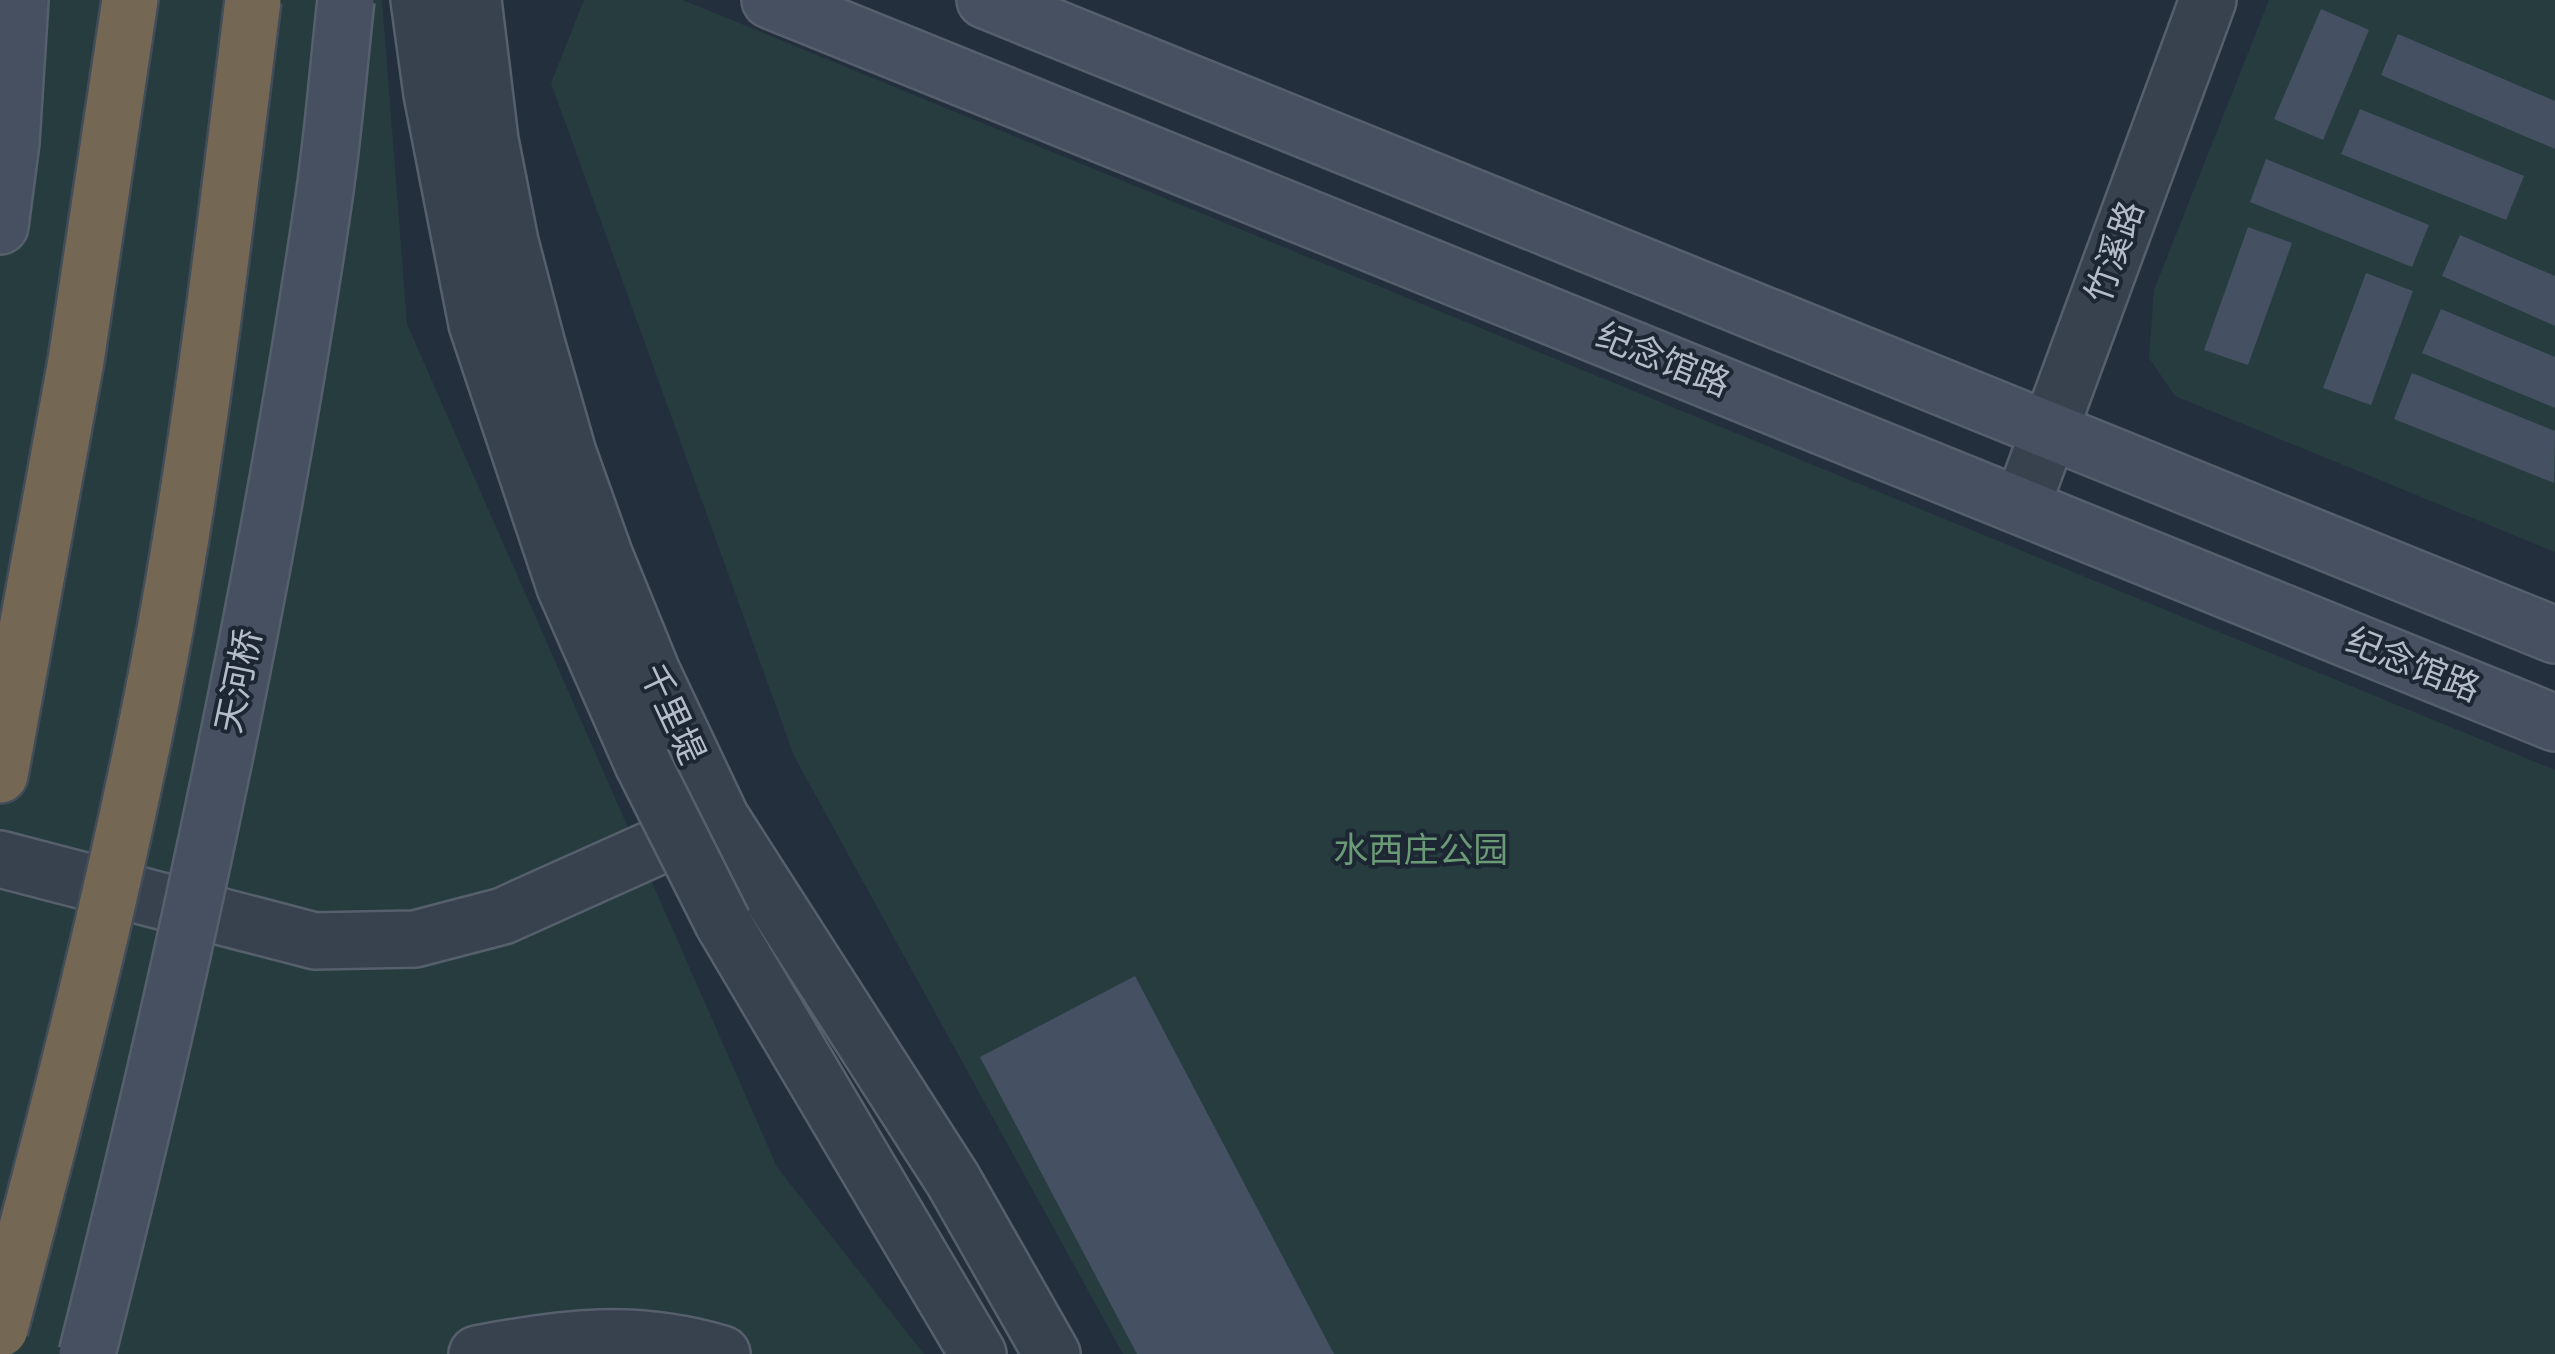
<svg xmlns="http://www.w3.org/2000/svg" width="2555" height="1354" font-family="'Nunito Sans','Noto Sans SC',sans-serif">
	<rect width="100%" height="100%" fill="#242f3e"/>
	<path fill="#263c3f" d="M0,0h382l25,324 370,843 147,187h-924z
		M584,0h99l1872,770v584h-1432l-329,-598 -243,-673z
		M2269,0h286v552l-380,-156 -26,-38 5,-68z"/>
	<path fill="#455162" d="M2321,9l48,21 -46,110 -49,-21z
		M2398,34l157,67v48l-174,-74z
		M2360,109l164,67 -18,44 -165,-66z
		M2266,159l163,66 -17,42 -162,-65z
		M2248,227l44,16 -44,122 -44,-15z
		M2460,235l95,41v50l-113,-50z
		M2366,273l47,18 -42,114 -48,-17z
		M2441,309l114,48v51l-133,-55z
		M2412,373l143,58 -1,52 -160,-64z
		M1135,976l199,378h-197l-157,-297z"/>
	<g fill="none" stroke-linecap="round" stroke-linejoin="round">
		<g stroke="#565f6c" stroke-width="60">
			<path id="street" d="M419,0l13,94 45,230 88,263 77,175
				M473,0l17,140 20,102 27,103 31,108 36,101 48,118 69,146 232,362 99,174
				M2022,505l186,-505
				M0,859l315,82 100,-2 88,-23 218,-98
				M723,923l255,431
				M477,1354c87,-17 159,-26 245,0"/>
		</g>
		<g stroke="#565f6c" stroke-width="60">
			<path id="secondary" d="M770,0l1785,723
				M985,0l1570,635
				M0,226l11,-84 9,-142"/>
		</g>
		<g stroke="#434c59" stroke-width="60">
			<path id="highway" d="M0,775l76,-414 54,-361"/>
		</g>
		<use href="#street" stroke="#38414e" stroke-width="55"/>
		<use href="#secondary" stroke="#465061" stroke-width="55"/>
		<use href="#highway" stroke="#746855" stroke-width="55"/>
		<g stroke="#565f6c" stroke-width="60" stroke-linecap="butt">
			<path id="street-bridge" d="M642,762l81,161"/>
		</g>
		<g stroke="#565f6c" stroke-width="60" stroke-linecap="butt">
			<path id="secondary-bridge" d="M87,1354c95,-377 178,-759 235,-1143 11,-70 16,-141 24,-211"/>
		</g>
		<g stroke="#434c59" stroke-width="60" stroke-linecap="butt">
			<path id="highway-bridge" d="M0,1329c62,-231 121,-463 165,-699 38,-209 62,-420 88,-630"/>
		</g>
		<use href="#street-bridge" stroke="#38414e" stroke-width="55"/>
		<use href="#secondary-bridge" stroke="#465061" stroke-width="55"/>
		<use href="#highway-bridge" stroke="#746855" stroke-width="55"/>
	</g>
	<g text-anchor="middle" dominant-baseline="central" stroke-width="8" stroke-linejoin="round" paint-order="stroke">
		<g font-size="35" fill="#b4bcc9" stroke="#1d2633">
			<text transform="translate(2115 252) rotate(-70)">竹溪路</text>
			<text transform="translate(1663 360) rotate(22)">纪念馆路</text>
			<text transform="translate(2413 665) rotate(22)">纪念馆路</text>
			<text transform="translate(239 681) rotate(-78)">天河桥</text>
			<text transform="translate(672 714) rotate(65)">千里堤</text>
		</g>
		<g font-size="35" fill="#6b9a76" stroke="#1d2633">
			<text x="1421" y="850">水西庄公园</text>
		</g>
	</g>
</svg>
